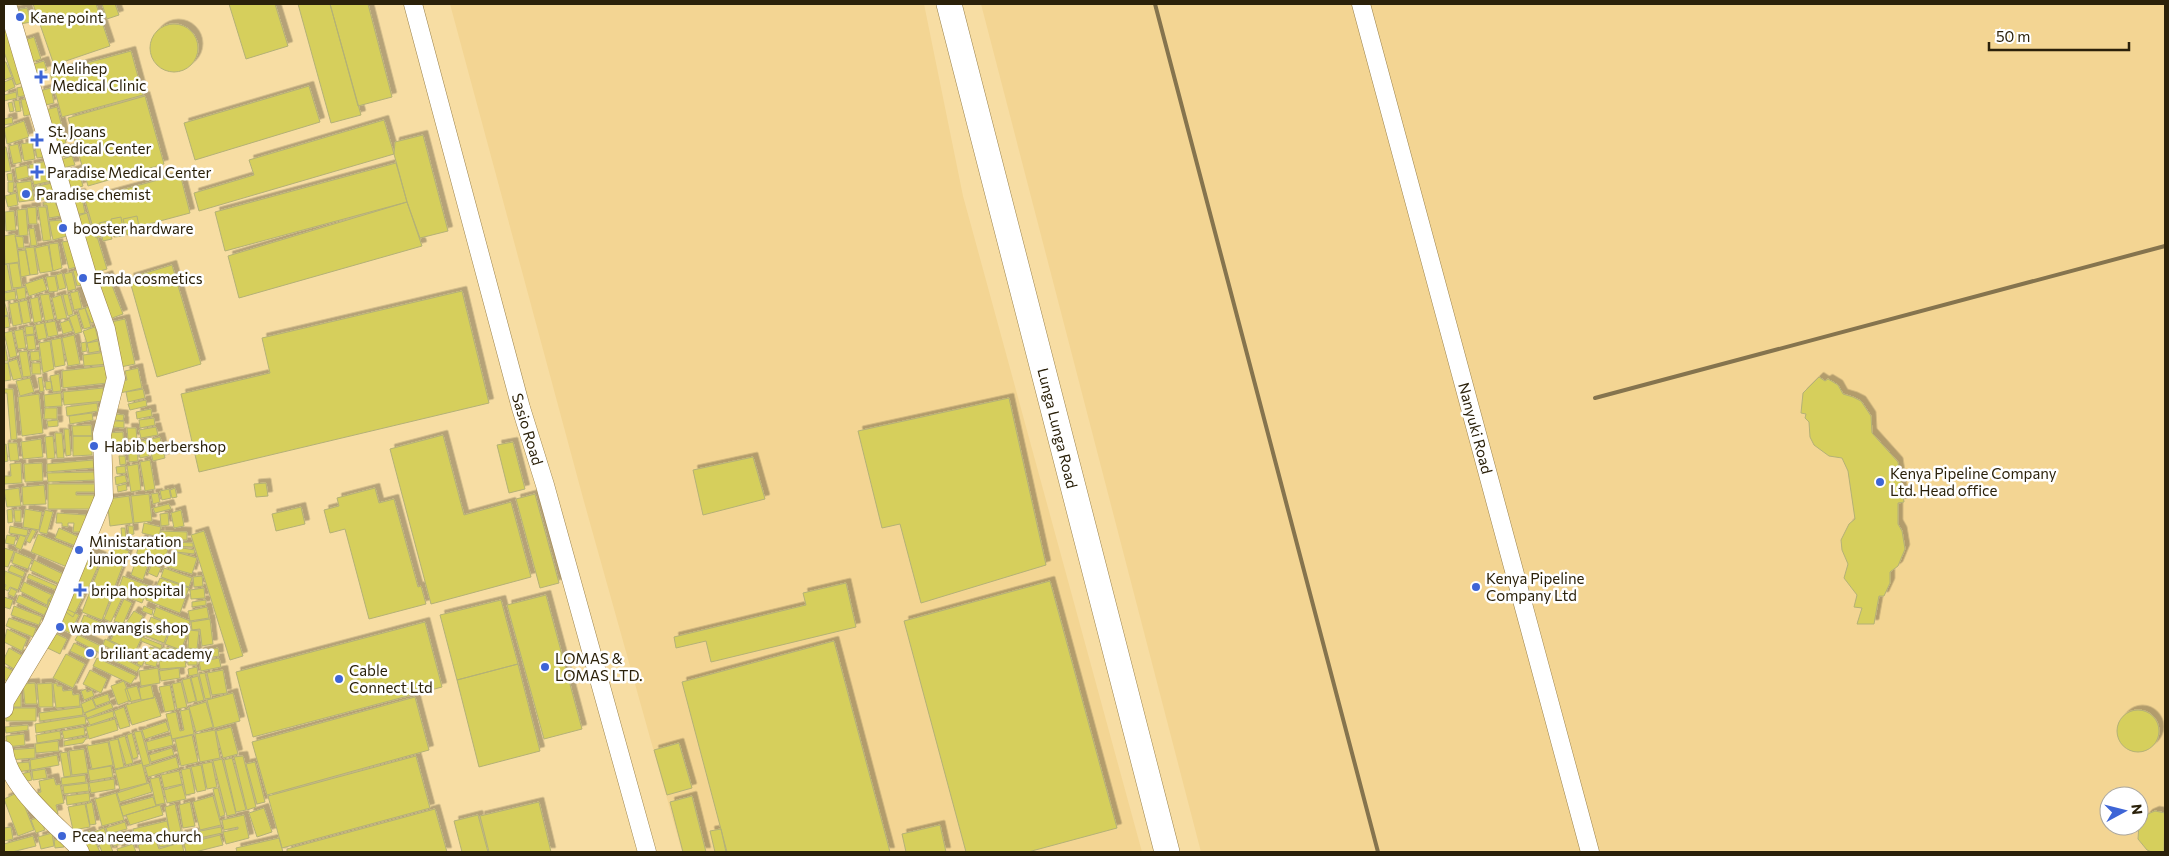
<svg xmlns="http://www.w3.org/2000/svg" width="2169" height="856" font-family="Commissioner,sans-serif">
	<defs>
		<filter id="shadow"><feDropShadow dx="4.5" dy="-4.5" stdDeviation="0" flood-color="#0004"/></filter>
	</defs>
	<rect width="100%" height="100%" fill="#f7dda3"/>
	<path fill="#f3d593" fill-rule="evenodd" d="M450,4h474l39,192 179,656h-460l-99,-354z
		M981,4h1184v848h-964zM2109,796h30v30h-30z"/>
	<path fill="#d6cf5c" stroke="#b4b176" filter="url(#shadow)" d="M33,4h63l14,42 -56,19z
		M102,4h13l4,11 -12,4z
		M229,4h46l13,42 -42,13z
		M298,4h32l31,111 -30,8z
		M330,4h38l24,93 -34,9z
		M27,8l4,14 -16,3 -3,-14z
		M150 48a24 24 0 1 1 48 0a24 24 0 1 1-48 0Z
		M7,28l20,53 -11,4 -12,-33v-22z
		M34,37l7,22 -12,4 -7,-22z
		M131,51l12,44 -81,22 -12,-44z
		M44,61l3,9 -13,4 -3,-9z
		M4,62h2l6,15 -8,3z
		M12,79l3,8 -11,5v-10z
		M26,86l2,9 -10,2 -1,-9z
		M309,86l11,36 -125,38 -11,-37z
		M51,88l3,15 -12,3 -3,-15z
		M16,92l1,6 -13,3v-6z
		M145,96l19,68 -76,22 -20,-68z
		M31,97l3,17 -10,2 -3,-16z
		M19,100l2,11 -5,1 -2,-11z
		M12,102l2,9 -4,1 -2,-9z
		M57,107l9,36 -12,3 -9,-36z
		M12,117l1,6 -9,2v-6z
		M384,120l10,34 -195,57 -5,-18 60,-18 -5,-15z
		M24,121l5,16 -22,7 -3,-16z
		M423,135l25,96 -28,7 -13,-36 -13,-48 1,-12z
		M42,140l3,17 -8,1 -3,-16z
		M32,142l3,17 -11,2 -3,-17z
		M18,144l4,18 -9,2 -4,-18z
		M4,147h2l5,24 -7,1z
		M70,148l1,7 -9,2 -1,-7z
		M72,156l3,9 -12,3 -3,-8z
		M47,161l4,20 -17,4 -5,-20z
		M396,163l11,39 -182,49 -10,-39z
		M27,165l2,12 -12,3 -2,-12z
		M78,169l5,17 -15,5 -6,-17z
		M12,173l1,8h-5l-1,-7z
		M180,174l10,39 -94,25 -11,-38z
		M31,181l3,19 -15,2 -3,-19z
		M8,182h6l-1,11 -5,-1z
		M52,183l3,14 -18,4 -3,-14z
		M16,193l2,12 -10,2 -3,-11z
		M81,193l4,20 -11,2 -4,-20z
		M55,202l6,14 -12,2 -2,-13h-3l-1,-2z
		M407,202l15,44 -183,52 -11,-42z
		M36,207l1,17h-8l-2,-16z
		M38,207h8l5,33 -8,1z
		M26,209l2,26 -9,1 -2,-26z
		M14,211l2,19 -10,1 -1,-19z
		M87,213l5,18 -13,3 -5,-17z
		M137,216l3,16 -13,3 -4,-16z
		M121,217l3,19 -10,1 -3,-18z
		M62,220l5,16 -14,4 -4,-19z
		M108,221l4,18 -9,2 -4,-18z
		M34,228l3,17 -6,1 -2,-17z
		M96,233l11,36 -17,5 -11,-36z
		M15,234l4,28 -14,2 -1,-28z
		M15,236l8,1 1,11h-6z
		M73,240l7,26 -11,3 -7,-27z
		M58,243l4,25 -9,3 -4,-27z
		M48,245l5,26 -13,2 -5,-25z
		M34,247l4,27 -8,1 -5,-27z
		M26,250l4,25 -9,2 -3,-26z
		M18,263l4,24 -9,1 -4,-24z
		M7,264l5,26 -8,2v-27z
		M172,265l29,99 -44,13 -28,-99z
		M83,268l4,16 -10,2 -4,-15z
		M72,272l4,17 -8,2 -4,-17z
		M62,273l4,15 -7,2 -3,-15z
		M108,275l15,39 -16,6 -15,-39z
		M55,276l3,15 -9,1 -3,-15z
		M43,278l4,12 -18,6 -4,-12z
		M25,287l1,11 -8,2 -2,-11z
		M15,291l1,8 -11,2 -1,-8z
		M78,291l4,17 -8,2 -4,-17z
		M462,291l27,112 -290,69 -18,-78 89,-21 -8,-35z
		M49,294l5,25 -9,2 -5,-26z
		M68,294l5,20 -5,2 -5,-21z
		M61,295l6,23 -10,2 -5,-22z
		M38,297l4,24 -8,2 -4,-24z
		M4,300l4,15 -4,1z
		M27,300l4,22 -8,2 -4,-22z
		M18,302l4,22 -9,2 -4,-22z
		M94,304l6,16 -9,3 -6,-15z
		M85,308l6,19 -7,2 -6,-19z
		M77,314l5,18 -7,2 -6,-17z
		M8,316l2,11 -6,1v-11z
		M125,319l10,45 -19,4 -10,-45z
		M69,320l4,11 -10,3 -3,-11z
		M55,321l3,14 -10,2 -3,-14z
		M44,323l3,15 -9,2 -3,-15z
		M33,326l1,8 -8,1 -1,-8z
		M95,327l3,12 -11,4 -4,-12z
		M23,329l3,19 -8,1 -4,-18z
		M12,331l5,25 -7,2 -6,-25z
		M34,335l2,14 -8,1 -2,-14z
		M74,335l6,29 -12,2 -6,-28z
		M61,338l4,27 -10,2 -4,-27z
		M4,339l4,22h-4z
		M50,341l4,28 -11,4 -4,-30z
		M98,341l2,10 -11,2 -2,-10z
		M86,342l1,9 -5,1 -1,-9z
		M27,351l4,25 -8,1 -4,-25z
		M39,351l1,9 -9,1 -1,-9z
		M107,352l2,12 -25,2 -1,-11z
		M17,359l5,19 -9,2 -5,-18z
		M4,363h4l3,17 -7,1z
		M32,363h8l1,11h-9z
		M105,366l2,17 -44,5 -1,-17z
		M138,368l4,20 -22,5 -3,-11 10,-2 -2,-9z
		M59,374l2,17 -8,1 -3,-16z
		M42,377l2,14 -4,1 -2,-14z
		M1819,377l6,4 3,-2 10,6 5,9 10,3 8,4 10,15 1,17 26,29 6,40 -6,1v21l4,7 3,18 -7,17 -8,6v11l-6,13h-5l-5,28h-17l5,-16 -8,-1 3,-12 -13,-17 4,-14 -6,-14 -1,-10 8,-16 6,-5 -7,-48 -6,-13 -13,-2 -15,-11 -4,-8 -1,-15 -4,-4 1,-4 -5,-1 2,-20z
		M30,378l4,14 -14,4 -4,-15z
		M51,381l1,8 -6,1 -1,-8z
		M103,388l1,13 -40,4 -1,-13z
		M4,389h9l4,50 -6,1 -4,-47h-3z
		M143,389l2,9 -17,4 -2,-10z
		M61,393l1,13 -17,1 -1,-12z
		M39,394l4,39 -21,3 -4,-39z
		M1009,398l37,167 -125,38 -21,-79 -18,4 -24,-97z
		M146,400l1,6 -17,4 -2,-6z
		M97,403l1,8 -31,5 -1,-9z
		M45,408h12v11h-13z
		M151,409l1,7 -15,3 -1,-7z
		M92,413l1,7 -23,4 -1,-8z
		M107,413l17,2 -1,6 -16,-2z
		M154,418l1,7 -15,3 -1,-8z
		M58,420v6l-10,1 -1,-6z
		M113,421h11v7l-11,-1z
		M91,425l1,11h-19l-1,-10z
		M156,427l2,8 -17,3 -2,-8z
		M127,428h9l1,11h-9z
		M64,429h5l2,26 -5,1z
		M123,432l1,20 -17,1 -1,-20z
		M55,433h7l2,25h-7z
		M443,435l21,80 47,-13 20,75 -100,27 -41,-155z
		M53,436l2,22 -8,1 -2,-22z
		M73,436h19v19l-19,1z
		M160,437l5,21 -12,3 -5,-21z
		M41,439l2,18 -20,2 -2,-17z
		M146,440l3,16 -9,2 -3,-16z
		M137,442l1,19 -9,1 -1,-19z
		M513,442l12,47 -16,4 -12,-48z
		M8,443h9l2,17 -9,1z
		M6,444l2,17 -4,1v-17z
		M119,456h6l1,8 -6,1z
		M753,457l12,42 -62,16 -10,-45z
		M93,460l1,8 -47,4v-8z
		M150,460l5,29 -10,2 -5,-29z
		M21,463l1,20 -18,1v-8h7l-1,-12z
		M42,463l1,18 -18,1 -1,-18z
		M138,464l3,26 -10,2 -4,-26z
		M125,466l1,7 -9,1 -1,-7z
		M94,472l1,8 -47,2 -1,-9z
		M125,475l2,7 -11,3 -1,-8z
		M266,483l2,13 -12,1 -2,-13z
		M48,484h47v8h-19v3h18v14h-46z
		M126,484l1,6 -9,2 -1,-6z
		M44,485l2,19 -23,1 -1,-18z
		M19,488l2,18 -14,1 -3,-17z
		M175,488l2,9 -5,1 -2,-8z
		M375,488l4,15 15,-4 24,88 3,-1 5,18 -57,15 -24,-90 -15,4 -6,-23 15,-4 -2,-8z
		M169,489l2,9 -9,2 -2,-9z
		M158,493l2,9 -7,2 -2,-10z
		M149,494l3,27 -18,2 -3,-27z
		M535,494l24,89 -19,5 -24,-89z
		M129,496l4,27 -23,3 -3,-27z
		M169,504l2,5 -16,4 -2,-5z
		M301,507l4,17 -29,7 -4,-17z
		M12,509l1,13 -5,1 -1,-13z
		M25,509l17,3 -3,18 -16,-3z
		M14,510h7v12h-6z
		M45,510l8,2 -6,22 -8,-2z
		M181,510l3,16 -10,2 -3,-15z
		M57,513l29,2 -1,17h-12l1,-9h-6v4l-6,-1v-3h-6z
		M168,513l1,12 -8,1 -1,-12z
		M144,523l17,4 -2,10 -17,-4z
		M10,526l18,4 -1,6 -18,-3z
		M128,526h5l1,8 -5,1z
		M59,528l20,9 -3,9 -21,-8z
		M121,528h4l2,20 -4,1z
		M32,529l4,2 -6,12 -4,-2z
		M161,531l26,1v8l-26,-1z
		M204,531l39,125 -13,4 -39,-125z
		M38,534l36,15 -7,18 -36,-15z
		M7,535l9,2 -2,8 -9,-2z
		M20,535l6,2 -5,13 -6,-3z
		M141,537l28,8 -5,19 -28,-8z
		M176,542l17,1v4l-18,-1z
		M115,546l14,5 -3,9 -14,-5z
		M176,547l19,3 -1,4 -18,-2z
		M4,548l10,3 -6,16 -4,-1z
		M82,548l20,9 -15,34 -20,-10z
		M172,551l25,7 -5,16 -25,-7z
		M15,552l17,7 -4,10 -16,-6z
		M137,557l12,5 -6,18 -12,-5z
		M103,558l20,7 -21,55 -20,-8z
		M34,560l31,15 -5,9 -30,-14z
		M152,564l9,4 -4,9 -9,-4z
		M11,565l14,7 -2,5 -15,-6z
		M164,568l28,10 -3,9 -28,-10z
		M5,571l17,7 -4,12 -8,-3 -2,4 -4,-2 2,-4 -2,-1z
		M29,574l28,12 -2,4 -28,-12z
		M123,576l26,10 -7,17 -25,-10z
		M202,576l1,10 -9,1 -1,-10z
		M160,578l29,10 -3,8 -29,-11z
		M1050,581l67,247 -89,24h-62l-62,-231z
		M24,582l28,13 -5,10 -27,-14z
		M846,583l10,44 -145,35 -5,-21 -30,7 -2,-11 132,-32 -3,-12z
		M62,584l22,11 -11,22 -25,-17z
		M151,586l34,13 -5,14 -34,-13z
		M11,588l6,3 -3,6 -6,-3z
		M204,588l1,10 -14,1 -1,-9z
		M19,595l29,13 -4,7 -28,-13z
		M114,595l8,3 -11,24 -7,-3z
		M546,595l36,134 -38,10 -37,-134z
		M4,597l9,3 -3,9 -6,-2z
		M124,599l8,4 -9,21 -9,-3z
		M48,600l31,15 -9,18 -23,-11z
		M206,600v5l-14,2v-5z
		M501,600l17,64 -61,16 -17,-65z
		M14,606l28,11 -3,8 -28,-10z
		M144,606l9,4 -1,5 -10,-4z
		M156,607l34,14 -4,9 -33,-14z
		M207,607l2,11 -19,3 -2,-10z
		M134,611l9,5 -7,13 -10,-6z
		M84,615l20,9 -4,10 -20,-9z
		M151,617l20,8 -7,18 -20,-8z
		M9,618l27,10 -3,9 -27,-11z
		M210,619l3,25 -11,2 -2,-17 -8,1 -1,-8z
		M425,622l17,65 -189,50 -17,-65z
		M112,623l30,14 -7,15 -28,-13 4,1 2,-4 -6,-3z
		M172,626l16,6 -7,18 -16,-6z
		M42,627l25,12 -7,15 -25,-12z
		M7,629l20,10 -5,12 -18,-9z
		M189,630l10,1 -2,18 -9,-1z
		M78,635l25,12 -3,6 -25,-13z
		M142,637l20,8 -1,4 -20,-8z
		M105,639l30,15 -3,5 -29,-14z
		M834,641l56,211h-163l-45,-170z
		M74,643l23,11 -2,4 -6,-3 -2,4 -17,-8z
		M150,647l10,3 -4,17 -11,-3z
		M9,648l14,8 -7,14 -12,-7v-4z
		M163,648l22,1v9l-23,-1z
		M218,648l1,8 -19,3 -1,-7z
		M105,649l35,18 -3,5 -35,-17z
		M197,649v16h-9l-1,-15z
		M141,653l6,2 -5,11 -5,-2z
		M66,654l19,10 -12,24 -20,-10z
		M97,658l39,18 -5,8 -38,-18z
		M219,658l2,9 -20,4 -2,-9z
		M185,660l1,7 -26,2 -1,-8z
		M518,664l22,87 -61,16 -22,-87z
		M4,666l9,5 -6,10 -3,-2z
		M197,667l1,7 -9,2 -1,-7z
		M158,668l2,15 -19,3 -2,-15z
		M179,668l1,10 -19,3 -2,-10z
		M90,670l17,9 -6,14 -18,-9z
		M223,670l4,23 -15,2 -5,-22z
		M205,673l6,25 -6,1 -6,-25z
		M198,676l6,24 -7,2 -6,-24z
		M190,678l6,23 -8,2 -6,-23z
		M124,681l7,19 -13,5 -7,-19z
		M181,682l6,25 -10,2 -5,-25z
		M35,683l2,21h-12l-2,-20z
		M52,683l1,24h-14l-2,-23z
		M57,683v3h5l1,5 9,-1 1,5 6,-1 1,12 -24,2 -3,-24z
		M151,685l3,13 -13,2 -2,-12z
		M170,685l5,25 -10,2 -6,-25z
		M137,686l4,13 -12,3 -4,-13z
		M86,689l1,3 5,-2 2,6 -10,4 -3,-9z
		M233,693l7,28 -26,7 -7,-28z
		M13,694h8v13h-12z
		M108,694l2,7 -14,5 -3,-7z
		M155,697l6,19 -29,9 -6,-20z
		M415,697l14,53 -162,45 -15,-53z
		M92,699l4,9 -12,5 -3,-9z
		M206,702l7,25 -17,5 -7,-25z
		M111,703l2,5 -26,10 -2,-5z
		M82,707l1,8 -43,6 -1,-8z
		M124,707l6,19 -10,3 -6,-18z
		M6,708h30v13h-30z
		M189,709l5,25 -22,5 -6,-25 10,-2 4,19 4,-1 -4,-19z
		M2117 731a21 21 0 1 1 42 0a21 21 0 1 1-42 0Z
		M113,711l1,6 -24,8 -3,-6z
		M85,716l1,8 -50,9 -1,-9z
		M115,719l3,11 -29,9 -3,-12z
		M166,722l3,9 -24,8 -3,-9z
		M28,725v5l-22,3 -1,-6z
		M84,727l1,8 -21,4 -2,-8z
		M231,727l7,27 -15,4 -7,-27z
		M215,730l5,28 -20,4 -5,-28z
		M60,731l1,8 -24,4 -1,-8z
		M141,731l9,33 -7,2 -9,-34z
		M132,733l6,24 -5,2 -6,-24z
		M24,734l1,11 -18,2 -1,-11z
		M171,735l2,10 -25,6 -2,-9z
		M192,735l6,27 -17,4 -6,-27z
		M125,736l8,27 -7,2 -8,-27z
		M87,737l-4,6 -19,3v-5z
		M118,739l6,28 -9,2 -6,-28z
		M58,741l1,10 -23,2 -1,-9z
		M108,742l5,23 -21,4 -5,-23z
		M679,743l13,45 -25,7 -13,-45z
		M35,748v10l-26,2 -1,-10z
		M172,748l2,7 -23,7 -2,-7z
		M84,749l4,24 -16,2 -3,-24z
		M67,752l4,24 -7,1 -4,-24z
		M57,755l2,10 -28,5 -1,-10z
		M243,756l13,51 -9,3 -13,-53z
		M416,756l14,52 -148,40 -14,-52z
		M176,757l3,11 -31,9 -3,-10z
		M232,758l14,52 -10,2 -12,-52z
		M222,759l14,55 -9,2 -14,-55z
		M29,762l1,8 -12,2 -1,-9z
		M212,762l5,25 -10,2 -5,-25z
		M255,762l10,40 -8,2 -11,-40z
		M142,763l5,20 -27,7 -5,-20z
		M201,765l5,25 -9,2 -6,-25z
		M111,766l2,11 -23,4 -2,-11z
		M190,768l5,25 -9,2 -5,-25z
		M45,769l2,9 -14,2 -1,-9z
		M179,771l3,13 -18,4 -3,-13z
		M30,772l2,8 -10,2 -2,-8z
		M85,775l1,7 -24,3 -1,-7z
		M159,777l6,26 -9,2 -6,-26z
		M54,778l2,7 4,-1 4,19 -8,2 2,9 -20,4 -5,-24 8,-2 -2,-11z
		M114,779l1,10 -24,4 -2,-10z
		M88,783l1,8 -25,3 -1,-8z
		M149,783l3,9 -32,10 -3,-9z
		M182,785l4,14 -19,4 -3,-13z
		M218,788l7,27 -5,2 -7,-28z
		M19,792l15,38 -16,6 -14,-37z
		M89,793l1,8 -23,4 -1,-9z
		M116,793l8,27 -22,6 -7,-27z
		M213,796l8,29 -21,5 -7,-28z
		M692,796l14,56h-23l-13,-50z
		M153,797l3,9 -33,10 -3,-10z
		M92,802l4,22 -6,1 -4,-21z
		M190,802l5,24 -12,2 -4,-23z
		M539,802l12,50h-62l-9,-36z
		M85,804l5,23 -17,3 -5,-23z
		M175,804l6,27 -11,3 -5,-27z
		M160,805l3,10 -33,10 -4,-10z
		M264,808l8,24 -15,5 -8,-24z
		M435,809l12,43h-160v-3z
		M2155,811l10,2 -1,39h-12l-5,-2 -9,-11 1,-15 9,-10z
		M244,815l5,23 -23,6 -3,-12 15,-3v-2l-14,3 -2,-10z
		M478,815l10,37h-26l-8,-31z
		M39,817l6,13 -9,3 -5,-13z
		M167,821l2,9 -34,8 -2,-9z
		M125,822l2,7 -19,5 -2,-6z
		M940,825l6,27h-40l-4,-18z
		M11,827l2,12 -9,2v-13z
		M221,827l1,6 -41,9 -1,-7z
		M104,828l9,24h-11l-8,-20z
		M721,829l5,23h-11l-5,-21z
		M90,831l10,21h-13l-8,-17z
		M52,833l2,13 -13,3 -3,-12z
		M177,833l2,10 -19,4 -2,-9z
		M129,834l1,8 -16,4 -2,-9z
		M220,835l3,10 -28,7h-9l-2,-8z
		M33,836l3,10 -24,6h-8v-8z
		M279,838l4,14h-46l-1,-4z
		M64,839v8l-9,1 -1,-8z
		M156,841l3,8 20,-6 3,1 2,8h-44l-2,-7z
		M133,844l3,8h-18l-1,-3z"/>
	<g fill="none" stroke-linecap="round" stroke-linejoin="round">
		<g stroke="#9c834c" stroke-width="19">
			<path id="minor" d="M413,4l108,404 24,77 102,367
				M1361,4l229,848
				M4,709l1,-8 46,-76 53,-128 -2,-63 14,-56 -10,-49 -17,-48 -82,-277
				M4,750c3,34 48,71 72,95l4,7"/>
		</g>
		<g stroke="#9c834c" stroke-width="26">
			<path id="secondary" d="M949,4l218,848"/>
		</g>
		<use href="#minor" stroke="#fff" stroke-width="18"/>
		<use href="#secondary" stroke="#fff" stroke-width="25"/>
		<path stroke="#85744e" stroke-width="4" d="M1155,4l223,848
			M1595,398l570,-152"/>
	</g>
	<g fill="#3e65d6" stroke="#fff" stroke-width="2">
		<circle cx="20" cy="17" r="5"/>
		<path d="M38.5 69.5h5v5h5v5h-5v5h-5v-5h-5v-5h5z"/>
		<path d="M34.5 132.5h5v5h5v5h-5v5h-5v-5h-5v-5h5z"/>
		<path d="M34.5 164.5h5v5h5v5h-5v5h-5v-5h-5v-5h5z"/>
		<circle cx="26" cy="194" r="5"/>
		<circle cx="63" cy="228" r="5"/>
		<circle cx="83" cy="278" r="5"/>
		<circle cx="94" cy="446" r="5"/>
		<circle cx="1880" cy="482" r="5"/>
		<circle cx="79" cy="550" r="5"/>
		<circle cx="1476" cy="587" r="5"/>
		<path d="M77.5 582.5h5v5h5v5h-5v5h-5v-5h-5v-5h5z"/>
		<circle cx="60" cy="627" r="5"/>
		<circle cx="90" cy="653" r="5"/>
		<circle cx="545" cy="667" r="5"/>
		<circle cx="339" cy="679" r="5"/>
		<circle cx="62" cy="836" r="5"/>
	</g>
	<g text-anchor="middle" dominant-baseline="central" stroke-width="5" stroke-linejoin="round" paint-order="stroke">
		<g font-size="15" fill="#2b210a" stroke="#fff" text-anchor="start">
			<text x="30" y="17">Kane point</text>
			<text x="52" y="68">Melihep<tspan x="52" dy="17">Medical Clinic</tspan></text>
			<text x="48" y="131">St. Joans<tspan x="48" dy="17">Medical Center</tspan></text>
			<text x="47" y="172">Paradise Medical Center</text>
			<text x="36" y="194">Paradise chemist</text>
			<text x="73" y="228">booster hardware</text>
			<text x="93" y="278">Emda cosmetics</text>
			<text x="104" y="446">Habib berbershop</text>
			<text x="1890" y="473">Kenya Pipeline Company<tspan x="1890" dy="17">Ltd. Head office</tspan></text>
			<text x="89" y="541">Ministaration<tspan x="89" dy="17">junior school</tspan></text>
			<text x="1486" y="578">Kenya Pipeline<tspan x="1486" dy="17">Company Ltd</tspan></text>
			<text x="91" y="590">bripa hospital</text>
			<text x="70" y="627">wa mwangis shop</text>
			<text x="100" y="653">briliant academy</text>
			<text x="555" y="658">LOMAS &amp;<tspan x="555" dy="17">LOMAS LTD.</tspan></text>
			<text x="349" y="670">Cable<tspan x="349" dy="17">Connect Ltd</tspan></text>
			<text x="72" y="836">Pcea neema church</text>
		</g>
		<g font-size="15" fill="#2b210a" stroke="#fff">
			<text transform="translate(1058 428) rotate(76)">Lunga Lunga Road</text>
			<text transform="translate(1476 428) rotate(75)">Nanyuki Road</text>
			<text transform="translate(528 429) rotate(73)">Sasio Road</text>
		</g>
	</g>
	<rect width="2169" height="856" fill="none" stroke="#2b210a" stroke-width="10"/>
	<g transform="translate(2124 811) rotate(83)"><circle r="24" fill="#ffffff" stroke="#aaa69d"/>
	<path d="M0-4L9 19L0 12L-9 19Z" fill="#3e65d6"/>
	<text y="-8" font-size="14" font-weight="bold" text-anchor="middle" fill="#2b210a">N</text>
	</g>
	<path d="M1989 42v8h140v-8" fill="none" stroke="#2b210a" stroke-width="2.5"/>
	<text x="1996" y="42" font-size="15" fill="#2b210a" stroke="#ffffff" stroke-width="4" paint-order="stroke">50 m</text>
</svg>
